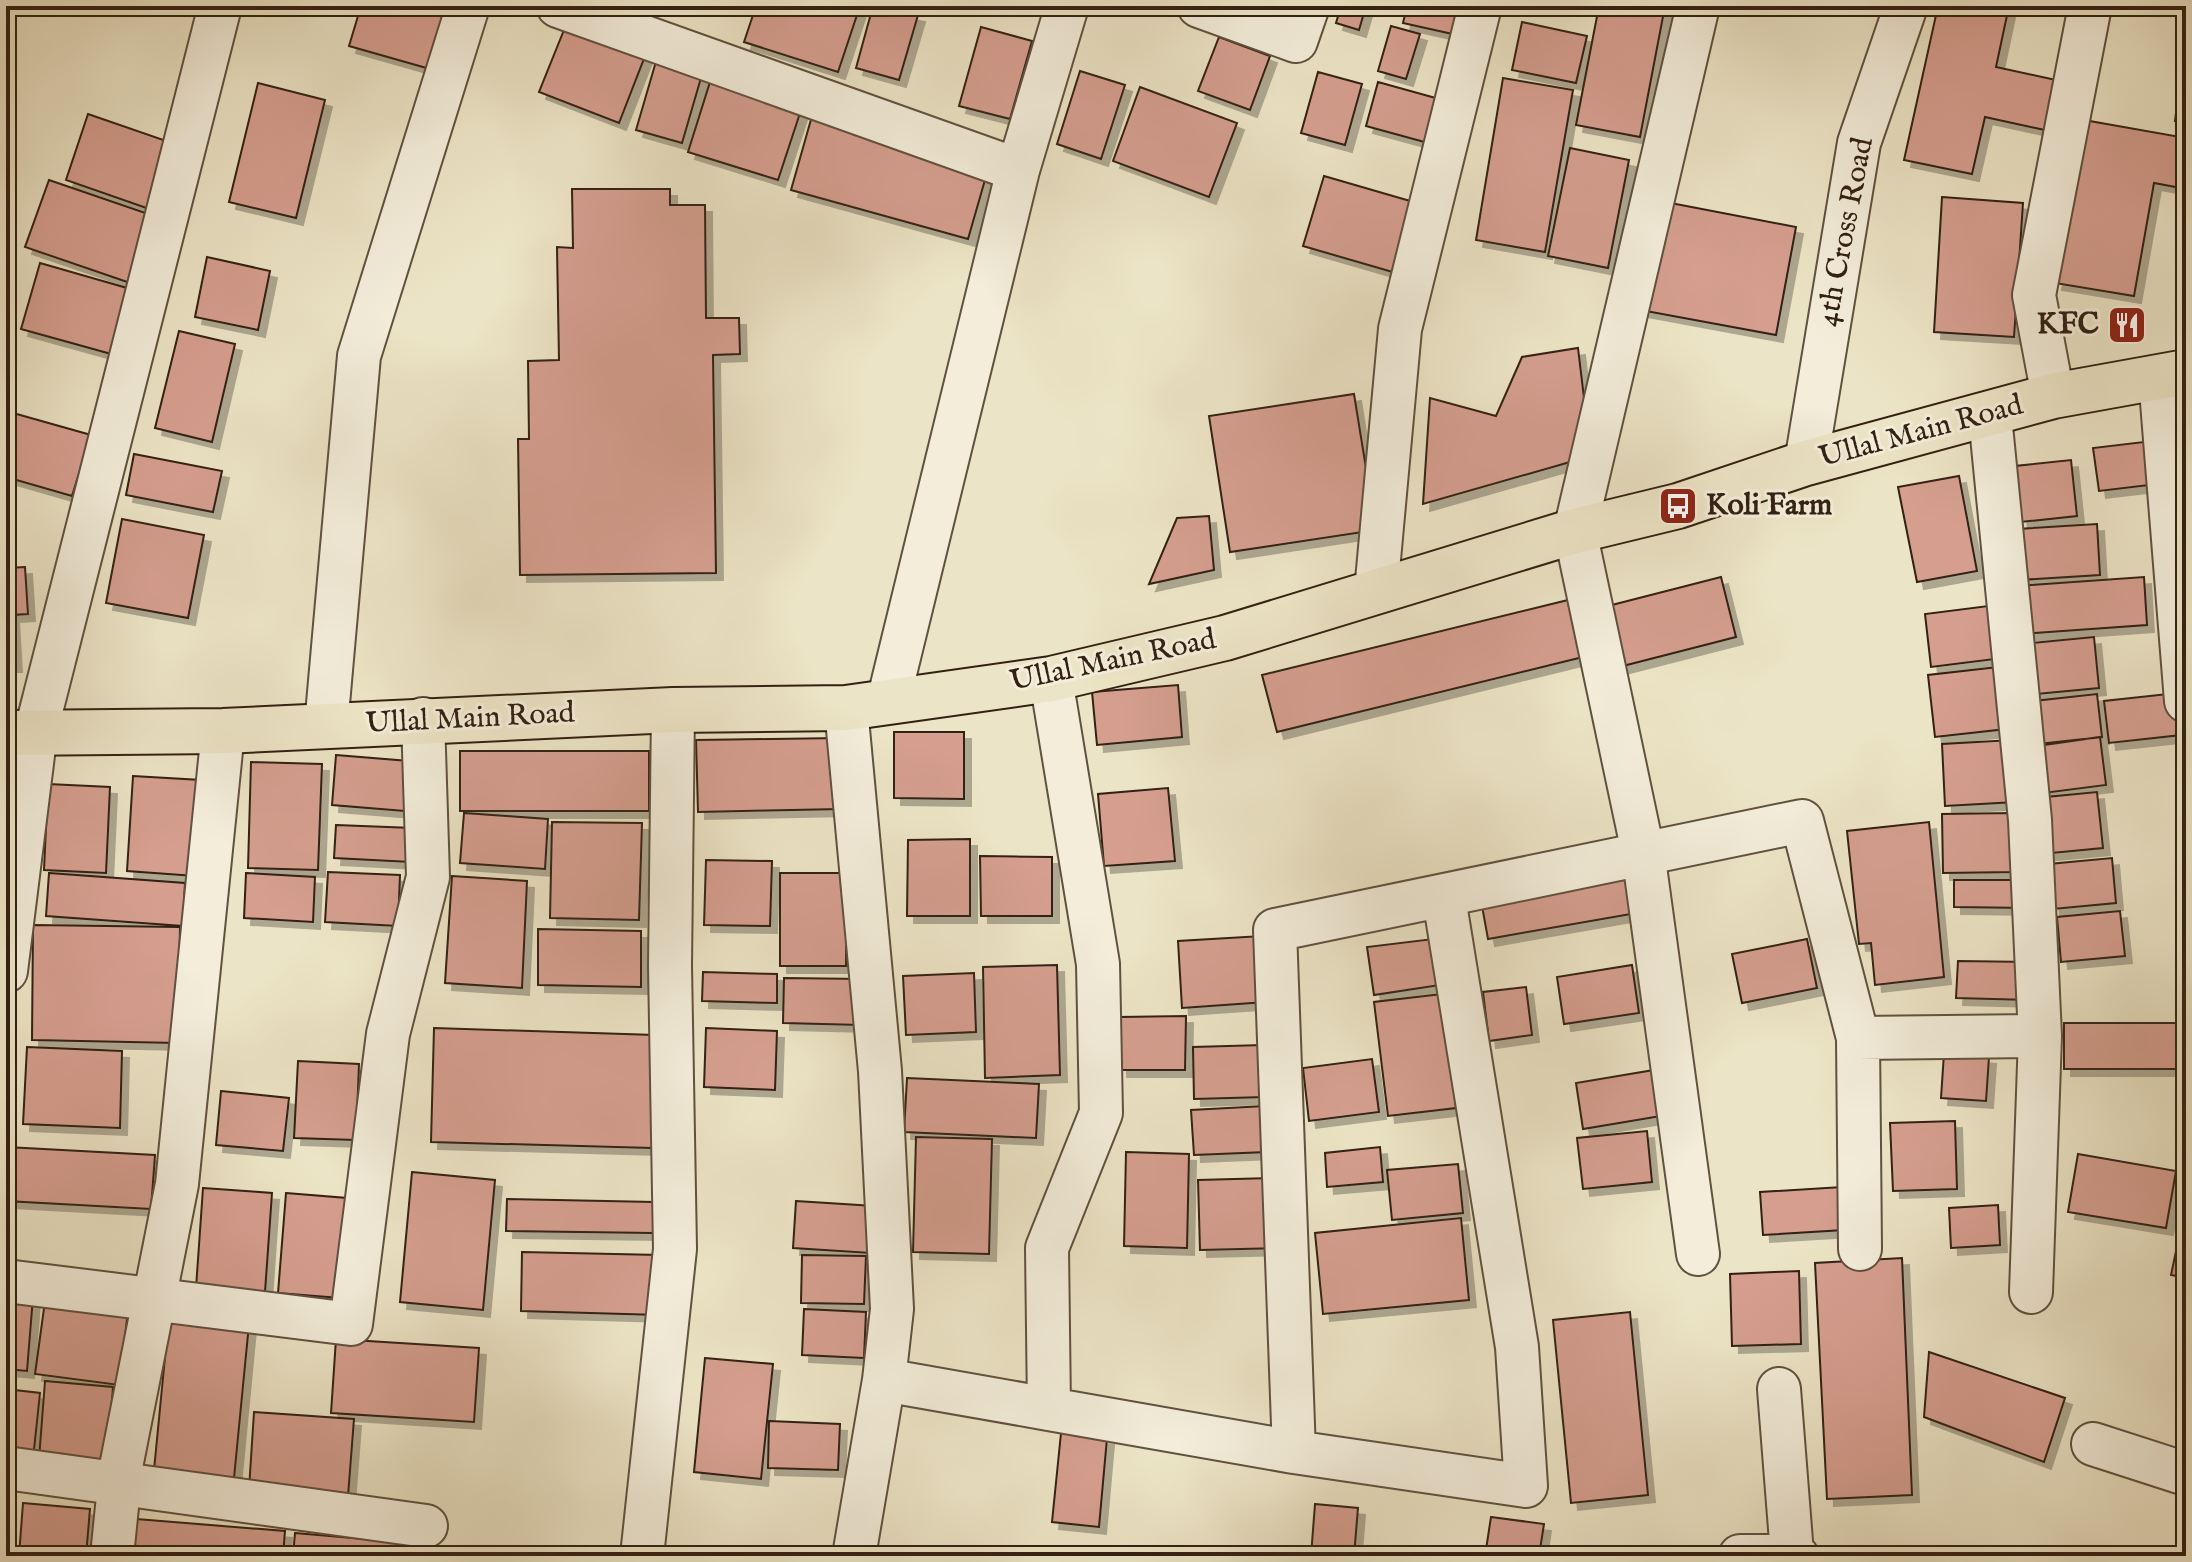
<svg xmlns="http://www.w3.org/2000/svg" width="2192" height="1562" font-family="'IM FELL English',serif">
	<defs>
		<filter id="shadow"><feDropShadow dx="7" dy="7" stdDeviation="0" flood-color="#0004"/></filter>
	</defs>
	<rect width="100%" height="100%" fill="#ece4c6"/>
	<filter id="stains"><feTurbulence type="fractalNoise" baseFrequency=".0025" numOctaves="4"/><feColorMatrix values="0 0 0 0 .2 0 0 0 0 .09 0 0 0 0 .02 0 0 0 .5 -.17"/></filter>
	<radialGradient id="worn" r=".72"><stop offset=".6" stop-color="#630" stop-opacity="0"/><stop offset="1" stop-color="#630" stop-opacity=".3"/></radialGradient>
	<path fill="#d59e8f" stroke="#332012" stroke-width="2" filter="url(#shadow)" d="M361,6h70l23,7 -17,58 -88,-25z
		M756,6h104l-22,66 -94,-30z
		M873,6l45,9 -19,65 -43,-12z
		M1341,6h25l-7,24 -23,-7z
		M1407,6h66l-7,31 -63,-14z
		M1599,6h66l-25,131 -64,-12z
		M1938,6h71l-13,61 69,15 -11,50 -69,-15 -13,57 -68,-14z
		M1522,22l65,14 -11,47 -64,-13z
		M566,25l79,31 -26,67 -80,-31z
		M1391,26l29,8 -14,45 -28,-8z
		M981,27l51,14 -22,78 -51,-13z
		M1219,37l51,19 -20,54 -52,-19z
		M2185,42h1v80l-11,-1z
		M657,58l46,13 -21,72 -46,-13z
		M1080,71l45,14 -24,74 -44,-15z
		M1318,72l44,12 -17,61 -44,-12z
		M1503,78l70,12 -28,162 -69,-12z
		M710,82l91,28 -23,70 -90,-28z
		M1378,82l72,20 -11,44 -73,-20z
		M258,83l67,17 -29,118 -67,-16z
		M1140,87l97,36 -28,74 -96,-36z
		M88,114l90,31 -23,66 -89,-31z
		M812,116l177,50 -21,73 -177,-49z
		M2084,120l102,18v51l-32,-6 -20,113 -79,-13z
		M1570,148l59,12 -21,108 -60,-12z
		M1324,176l93,27 -21,70 -93,-27z
		M49,180l111,38 -24,67 -111,-38z
		M572,189h98v16h35l1,113h33l1,36 -27,1 3,218 -196,2 -2,-136h11l-1,-78 31,-1 -2,-113 16,1z
		M1942,197l81,6 -9,134 -80,-5z
		M1655,200l141,27 -20,108 -141,-26z
		M207,257l63,14 -12,59 -63,-13z
		M40,263l101,29 -19,65 -101,-28z
		M179,331l56,13 -23,98 -57,-14z
		M1578,348l13,108 -168,48 7,-106 66,18 26,-59z
		M1354,394l22,136 -146,22 -21,-136z
		M6,411l85,24 -19,61 -66,-19z
		M2152,441l6,43 -59,7 -6,-43z
		M134,454l88,17 -9,41 -87,-17z
		M2071,460l6,56 -56,6 -6,-56z
		M1959,476l18,95 -60,11 -19,-95z
		M1209,516l5,54 -65,14 28,-66z
		M122,519l82,16 -16,83 -82,-15z
		M2097,524l3,51 -80,5 -3,-51z
		M25,567l3,47 -16,1 3,50h-9v-97z
		M1721,577l15,60 -117,30 -15,-60z
		M2144,577l3,48 -125,9 -4,-48z
		M1568,600l15,57 -306,75 -15,-57z
		M1996,605l7,53 -72,9 -6,-53z
		M2094,637l5,51 -73,7 -5,-51z
		M1998,667l8,62 -71,8 -7,-62z
		M1178,685l4,52 -85,8 -5,-53z
		M2177,693l4,42 -72,8 -5,-42z
		M2097,694l5,43 -73,8 -4,-43z
		M894,732h70v67l-70,-1z
		M2100,737l6,48 -70,9 -6,-47z
		M840,738l1,71 -143,3 -2,-72z
		M2012,740l4,62 -71,4 -3,-62z
		M460,751h189v60h-189z
		M336,755l85,7 -4,50 -85,-7z
		M251,762l71,2 -4,106 -70,-2z
		M133,776l68,4 -6,96 -68,-5z
		M48,784l62,3 -4,86 -62,-3z
		M1168,788l7,73 -71,5 -6,-72z
		M2097,792l6,56 -62,6 -5,-56z
		M464,813l84,6 -3,50 -85,-6z
		M2014,813l1,59 -72,1 -1,-59z
		M552,822l90,1 -3,97 -89,-2z
		M1929,822l15,155 -69,8 -4,-42 -12,1 -12,-113z
		M336,825l77,3 -2,34 -77,-4z
		M970,839v77h-63l1,-76z
		M980,856l72,1v59h-71z
		M2112,858l4,45 -63,6 -4,-45z
		M706,860l66,1 -2,65 -66,-1z
		M1624,870l7,44 -143,25 -8,-44z
		M328,872l72,3 -2,51 -73,-4z
		M49,873l136,10 -2,43 -137,-10z
		M246,873l69,4 -2,45 -69,-4z
		M780,873h67l-1,93h-66z
		M452,876l75,5 -5,107 -77,-5z
		M1954,880h75v28l-75,-1z
		M2120,911l5,45 -64,6 -4,-45z
		M33,925l147,2 -2,116 -146,-3z
		M538,929l103,2v56l-103,-2z
		M1262,936l4,66 -84,6 -4,-67z
		M1433,939l7,46 -66,10 -7,-48z
		M1807,939l10,49 -75,15 -10,-49z
		M1958,961l72,1v38l-74,-2z
		M1057,965l3,110 -75,3 -2,-111z
		M1632,965l7,48 -75,11 -7,-47z
		M703,972l74,2v29l-75,-2z
		M974,973l2,59 -70,3 -3,-59z
		M784,978l79,1 -1,46 -79,-2z
		M1526,987l6,48 -43,6 -6,-49z
		M1442,994l14,114 -68,8 -14,-114z
		M1186,1016l-1,54h-65l-1,-53z
		M2064,1023h119v46h-119z
		M434,1028l221,7 -3,113 -221,-6z
		M706,1028l71,3 -2,59 -71,-3z
		M1263,1045l2,52 -71,2 -1,-52z
		M27,1047l95,4 -2,77 -97,-4z
		M1944,1053l45,4 -3,44 -45,-3z
		M1372,1059l7,53 -70,9 -6,-53z
		M298,1061l61,3 -3,76 -62,-2z
		M1654,1070l7,46 -78,13 -7,-46z
		M907,1078l132,6 -3,54 -132,-6z
		M221,1091l68,7 -6,53 -67,-6z
		M1265,1106l2,46 -73,3 -3,-45z
		M1955,1121l2,68 -64,2 -3,-68z
		M1647,1131l5,51 -69,7 -6,-51z
		M916,1137l76,2 -3,115 -76,-2z
		M6,1147l149,8 -4,54 -145,-8z
		M1380,1147l3,35 -56,5 -2,-34z
		M1126,1152l63,2 -2,94 -63,-2z
		M2078,1154l98,17 -10,57 -98,-16z
		M1458,1164l5,49 -71,7 -5,-50z
		M412,1172l83,8 -12,130 -83,-8z
		M1276,1178l3,70 -79,2 -2,-70z
		M1842,1187l2,43 -81,5 -3,-43z
		M203,1188l69,5 -7,99 -69,-4z
		M286,1193l61,5 -7,100 -62,-5z
		M507,1199l147,3v31l-148,-2z
		M796,1201l78,5 -3,47 -78,-5z
		M1998,1205l2,40 -49,3 -2,-40z
		M2184,1213h2v65l-15,-3z
		M1461,1218l8,82 -146,14 -8,-81z
		M522,1252l138,3 -1,60 -138,-4z
		M802,1255l64,1 -2,48 -63,-1z
		M1902,1258l10,237 -85,4 -12,-236z
		M1799,1271l2,73 -69,2 -2,-72z
		M6,1295l27,2 -6,74 -21,-2z
		M45,1301l83,10 -9,74 -84,-11z
		M804,1309l62,3 -2,46 -62,-3z
		M1630,1312l18,183 -77,8 -18,-183z
		M169,1316l80,8 -15,154 -80,-8z
		M336,1339l143,9 -5,74 -143,-9z
		M1929,1352l136,46 -21,64 -120,-45z
		M705,1358l68,6 -12,115 -67,-7z
		M45,1381l68,6 -6,77 -68,-5z
		M6,1389l34,4 -7,66 -27,-2z
		M254,1412l100,7 -6,77 -99,-7z
		M769,1421l71,3 -2,46 -70,-2z
		M1061,1433l46,5 -8,89 -47,-5z
		M23,1503l67,6 -4,47h-67z
		M1315,1504l43,4 -4,48h-43z
		M1491,1517l53,7 -5,32h-54z
		M136,1519l149,12 -2,25h-150z
		M295,1533l104,9 -1,14h-105z"/>
	<g fill="none" stroke-linecap="round" stroke-linejoin="round">
		<g stroke="#61513f" stroke-width="46">
			<path id="minor" d="M558,6l460,164
				M1199,6l97,35 12,-35
				M1698,6l-123,525 68,321 55,402
				M2160,377l26,324
				M2053,396l-19,-101 56,-289
				M1990,416l40,404 10,216 -9,256
				M1806,463l53,-320 47,-137
				M1376,592l24,-263 80,-323
				M888,702l130,-532 49,-164
				M846,708l34,363 12,238 -8,71 -30,176
				M326,726l33,-370 109,-350
				M6,971l30,-240 184,-725
				M1858,1038l182,-2
				M6,1281l345,43 37,-290 40,-157 -5,-158
				M884,1380l165,29 -2,-161 54,-135 -3,-149 -47,-285
				M1779,1389l13,165
				M1049,1409l245,43 232,34 -9,-139 -73,-449
				M2093,1444l93,30
				M1294,1452l-19,-522 527,-109 56,217 2,211
				M6,1468l420,58
				M112,1556l9,-89 56,-283 46,-453
				M642,1556l33,-307 -5,-283 3,-256
				M1740,1556h57"/>
		</g>
		<g stroke="#332012" stroke-width="48">
			<path id="major" d="M6,733l217,-2 450,-21 173,-2 205,-29 174,-41 350,-107 103,-25 128,-43 247,-67 133,-24"/>
		</g>
		<use href="#minor" stroke="#f3edda" stroke-width="42"/>
		<use href="#major" stroke="#ece4c6" stroke-width="44"/>
	</g>
	<defs>
		<g id="restaurant-square" transform="scale(2)"><rect x="-9" y="-9" width="18" height="18" rx="4" fill="#8f2418" stroke="#f3edda"/><path d="M-5-6h1v4h1v-4h1v4h1v-4h1v5L-1.5 .5V6h-2V.5L-5-1ZM5-6V6H3V1.5H1.5Q1.5-4 5-6Z" fill="#fff"/></g>
		<g id="bus-square" transform="scale(2)"><rect x="-9" y="-9" width="18" height="18" rx="4" fill="#8f2418" stroke="#f3edda"/><path d="M-5-6H5V4H4V6H2V4H-2V6H-4V4H-5ZM-3.5-4V0h7V-4ZM-3.5 1.2v1.5H-2V1.2ZM2 1.2v1.5H3.5V1.2Z" fill="#fff"/></g>
	</defs>
	<g fill-rule="evenodd">
		<use href="#restaurant-square" x="2127" y="325"/>
		<use href="#bus-square" x="1678" y="506"/>
	</g>
	<g text-anchor="middle" dominant-baseline="central" stroke-width="6" stroke-linejoin="round" paint-order="stroke">
		<g font-size="30" fill="#332012" stroke="#f3edda">
			<text transform="translate(1846 232) rotate(-79)">4th Cross Road</text>
			<text transform="translate(1921 432) rotate(-15)">Ullal Main Road</text>
			<text transform="translate(1113 661) rotate(-12)">Ullal Main Road</text>
			<text transform="translate(470 719) rotate(-3)">Ullal Main Road</text>
		</g>
		<g font-size="30" font-weight="bold" fill="#332012" stroke="#f3edda" text-anchor="end">
			<text x="2099" y="325">KFC</text>
			<text x="1706" y="506" text-anchor="start">Koli Farm</text>
		</g>
	</g>
	<rect width="2192" height="1562" fill="none" stroke="#ece4c6" stroke-width="32"/>
	<rect x="8" y="8" width="2176" height="1546" fill="none" stroke="#332012" stroke-width="4"/>
	<rect x="16" y="16" width="2160" height="1530" fill="none" stroke="#332012" stroke-width="2"/>
	<rect width="100%" height="100%" filter="url(#stains)"/>
	<rect width="100%" height="100%" fill="url(#worn)"/>
</svg>
